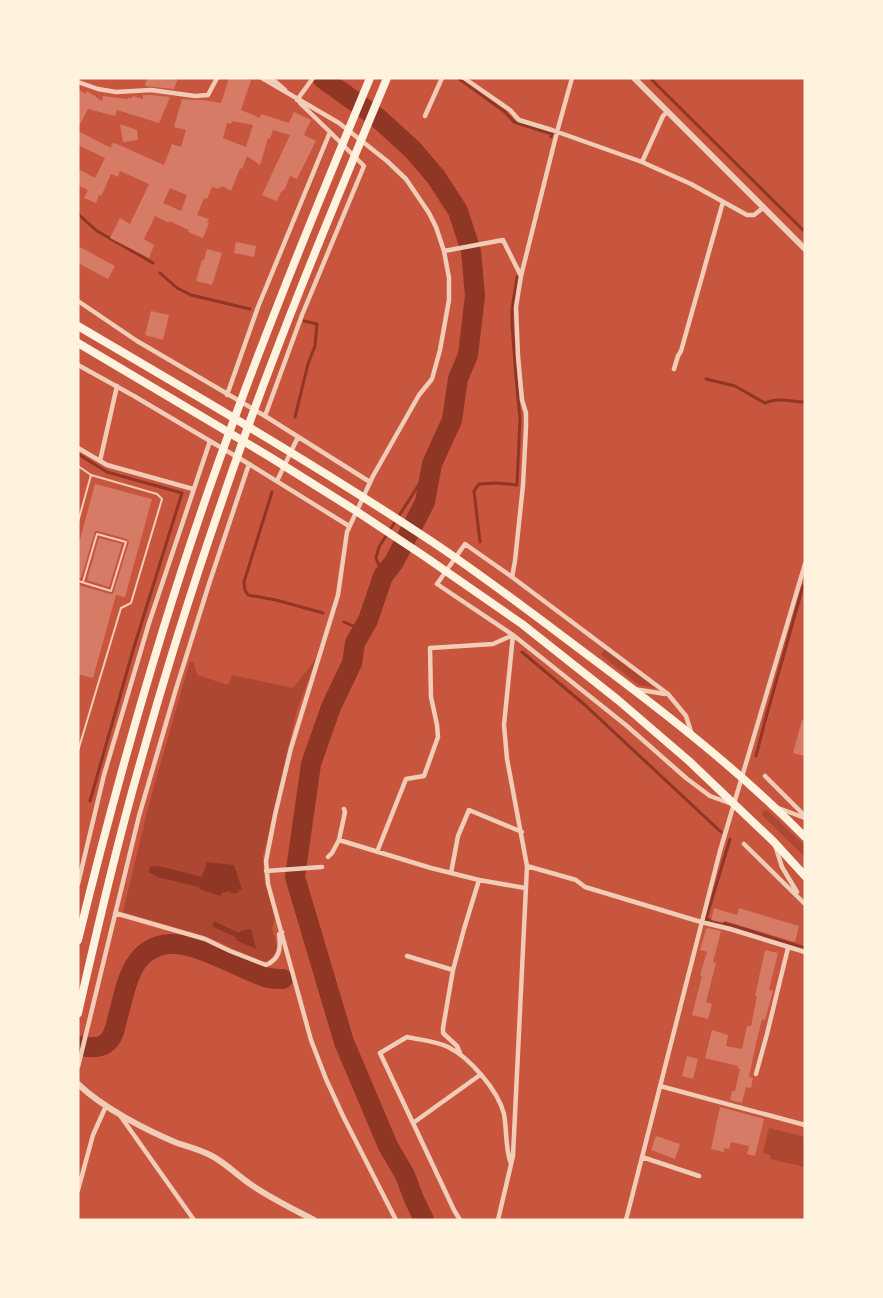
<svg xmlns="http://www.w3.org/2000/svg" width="883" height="1298" font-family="Raleway,sans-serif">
	<rect width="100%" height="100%" fill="#c8553d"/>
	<path fill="#ae4732" d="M605,649l50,39 -16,-3 -38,-30z
		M316,659l-19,51 -34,146 1,21 11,42 -3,9 5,18 -1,5 -5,8 -6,3 -7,-2 -50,-23 -85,-25 26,-108 41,-143 4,2 3,12 31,10 4,-10 61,13z
		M765,810l3,1 37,35v12l-6,-7 -36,-35 -1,-4z
		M769,1128l36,9v30l-35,-8 1,-4 -8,-2z"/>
	<path fill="#8f3625" d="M207,862l27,3 8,24 -3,1v2l-8,2 -1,-3 -8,2 -2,3 -21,-7v-2l-42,-10 -8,-5 1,-5 9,-1 43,11z
		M214,921l25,12 1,-2 11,-2 5,20 -20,-9 1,-2 -25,-12z"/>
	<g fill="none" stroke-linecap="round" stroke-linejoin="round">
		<path stroke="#8f3625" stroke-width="3" d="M458,78l47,34 9,10 38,12 -1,3
			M650,78l155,154
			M78,214l19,17 56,32
			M160,273l17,15 14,7 59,14
			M706,379l29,7 30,17c14,-6 26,-1 40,-1
			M295,417l13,-53 7,-18 2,-22 -13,-3
			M78,454l29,18 75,21 -48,154 -44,154
			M272,492l-28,90 1,8 3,5 28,5 47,13
			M480,542l-6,-51 5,-7 18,-1 20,2 3,-66 -4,-41 -4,-54v-15l5,-32
			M383,576l-7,-18 3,-11 53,-83
			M344,622l18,8
			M522,652l63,53 136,127
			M756,756l9,-35 38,-135
			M730,839l-24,80 26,6 73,23"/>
		<path stroke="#8f3625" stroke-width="20" d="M322,78l56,40 35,32 23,27 22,34 13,40 4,45 -7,59 -10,24 -6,41 -20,44 -7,38 -31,60 -11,14 -15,44 -13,23 -3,20 -21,44 -20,57 -16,113 49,165 44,104 17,29 9,24 10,21
			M78,1046c9,1 19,3 27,-2 8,-5 10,-15 12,-24 9,-31 12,-73 53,-76 27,-2 68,24 95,33 6,2 12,2 18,2"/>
	</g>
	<path fill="#d67c66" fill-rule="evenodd" d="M147,78h31l-4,11 -29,-3z
		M229,78h17l5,2 -10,30 19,8 1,-4 28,9 5,-11 17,8 -7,15 12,6 -19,38 -7,-3 -5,13 -4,3 -4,9 -15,-6 28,-60 -17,-5 -3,9 -2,-1 -8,27 -13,-9 -5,13 -2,-1 -9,23 -9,-5 -1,2 -2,-1 -1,2 -6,-2 -5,12 -3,-1 -7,17 12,4 -2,3 2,1 -6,15 -15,-6 1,-2 -20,-9v2l-14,-7 -11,23 10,6 -5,13 -39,-20 10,-20 10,6 19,-40 -29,-13 -2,6 -7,-3 -7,16 -3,6 -2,-1 -3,8 -12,-5 4,-8 -10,-5v-16l17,9 10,-20 -27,-13v-14l33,17 1,-5 5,1 47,21 8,-21 9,3 5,-17 -12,-3 8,-28 13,1h8l18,3zM232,121l21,4 -7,22 -23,-9 4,-15 4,1zM170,188l17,7 -6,16 -18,-8z
		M78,89l8,5 1,-3 15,10 1,-5 24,3 1,-1h4l1,-2 10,3v-4h8l19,2 -11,26 -42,-13 -2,6 -27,-7 -10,19z
		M120,124l17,6 1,10 -15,2z
		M236,242l20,4 -2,11 -20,-4z
		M78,246l37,20 -7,13 -30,-16z
		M207,249l15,4 -10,32 -16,-4 6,-21h2z
		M151,311l18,4 -6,25 -18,-5z
		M95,484l57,15 -27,98 -9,-2 -23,83 -15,-4v-89l32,9h3l16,-52 -2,-3 -29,-8h-3l-14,47h-3v-31z
		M99,538l23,6 -13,43 -22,-7z
		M802,720l3,1v35l-12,-3z
		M714,908l23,7 2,-7 60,18 -4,16 -71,-21 -1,2 -12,-3z
		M708,928l13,3 -8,31 3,1 -10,39 6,2 -4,15 -16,-4 10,-39 -2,-1 7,-23 -7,-2 6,-21z
		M765,950l13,3 -9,37 4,1 -8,29 -3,-1 -6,24 -7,34 4,1 -2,10 -5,-1 -4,16 -12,-3 2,-9h3l5,-22 -3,-1 1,-2 -33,-8 7,-28 16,5 -2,11 16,3 5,-23h4l6,-30h-2z
		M687,1056l11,3 -5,20 -11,-3z
		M720,1107l44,12 -9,37 -8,-2 2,-8 -18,-4 -2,7 -5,-1v4l-13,-3z
		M656,1136l24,8 -5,15 -24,-9z"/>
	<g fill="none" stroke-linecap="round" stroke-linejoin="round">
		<path stroke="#f1ccb7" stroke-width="2" d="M78,466l13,9 66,19 5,5 -31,104 -10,5 -43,143
			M78,522l13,-47
			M78,581l33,10 15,-49 -29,-8 -14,48"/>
		<path stroke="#f1ccb7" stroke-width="4.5" d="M262,78l77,45 48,38 19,18 23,34 7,14 8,24 5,27v22l-9,50 -8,29 -13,16 -46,81 -26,56 -9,63 -47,153 -16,67 -9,46 2,23 43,156 15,39 17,37 53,104
			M271,78l14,12
			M464,78l46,32 9,10 33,10 90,32 49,22 56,31h7l10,-8
			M78,82l20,7 18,3 35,-2 44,6 13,-1 9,-17
			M297,100l16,-22
			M425,116l17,-38
			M642,162l21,-46 4,-4
			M444,251l59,-11 18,36
			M78,301l59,40 128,75 105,66
			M78,365l56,31 76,45 -61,182 -45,152 -26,109
			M674,369l4,-13 3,-5 42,-149
			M227,395l31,-88 72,-175 -30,-29
			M265,416l37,-101 62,-149 -34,-34
			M78,448l29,17 86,24
			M100,461l17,-75
			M249,464l100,62
			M277,481l21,-44
			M512,577l3,-16 8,-76 3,-58v-14l-4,-13 -4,-44 -2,-49 5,-31 36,-144 15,-54
			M634,689l31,5
			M765,776l40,40
			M778,808l27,10
			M339,840l6,-28 -1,-3
			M744,844l61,60
			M775,845l7,22 15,25
			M377,852l29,-73 18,-3 14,-39 -1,-12 -6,-28 -1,-49 63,-4 20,-9 114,91 59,52 24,18 22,8
			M328,857l4,-4 7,-13 92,28 48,12 46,8
			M527,866l49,14 9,7 116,35 29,7 75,23
			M266,871l56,-4
			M451,873l7,-37 11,-26 53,22
			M115,913l90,26 25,12 36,14c14,-6 15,-17 13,-31l3,-2
			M407,956l46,14
			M460,1053l-3,-7 -14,-13v-5l10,-58 11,-41 15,-49
			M78,1067l61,-251 37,-127 33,-105 40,-120 -39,-23
			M756,1074l11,-40 21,-86
			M660,1086l145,39
			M119,1114l75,106
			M413,1123l67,-48
			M642,1157l57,19
			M78,1190l15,-55 13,-29
			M460,1220l-6,-10 -74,-157 27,-16c13,3 29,4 41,10 21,10 50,43 56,67 3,16 1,34 7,50
			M498,1220l15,-64 14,-290 -20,-107 -3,-34 9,-90 -76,-51 28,-40 47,33 156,117 18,22 6,19
			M626,1220l94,-369 85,-287"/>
		<path stroke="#f1ccb7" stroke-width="6" d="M634,78l171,171
			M78,1084c25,24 68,46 99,59 12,4 24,7 35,13 15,8 27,21 41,30 19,13 40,23 61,34"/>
		<path stroke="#fff3e0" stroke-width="8" d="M78,326c119,70 238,139 353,215 57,38 111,80 166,121 72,54 144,110 208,175
			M78,343l192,114 83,52 71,47 98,68 96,76 71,61 85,81 31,34"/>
		<path stroke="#fff3e0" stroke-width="8" d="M78,940c37,-151 79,-301 130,-448 49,-140 105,-277 162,-414
			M78,1013c20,-87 40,-174 65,-260 24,-86 51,-171 80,-255 48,-142 106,-281 164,-420"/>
	</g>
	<rect width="883" height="1298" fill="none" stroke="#fff3e0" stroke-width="159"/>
</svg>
